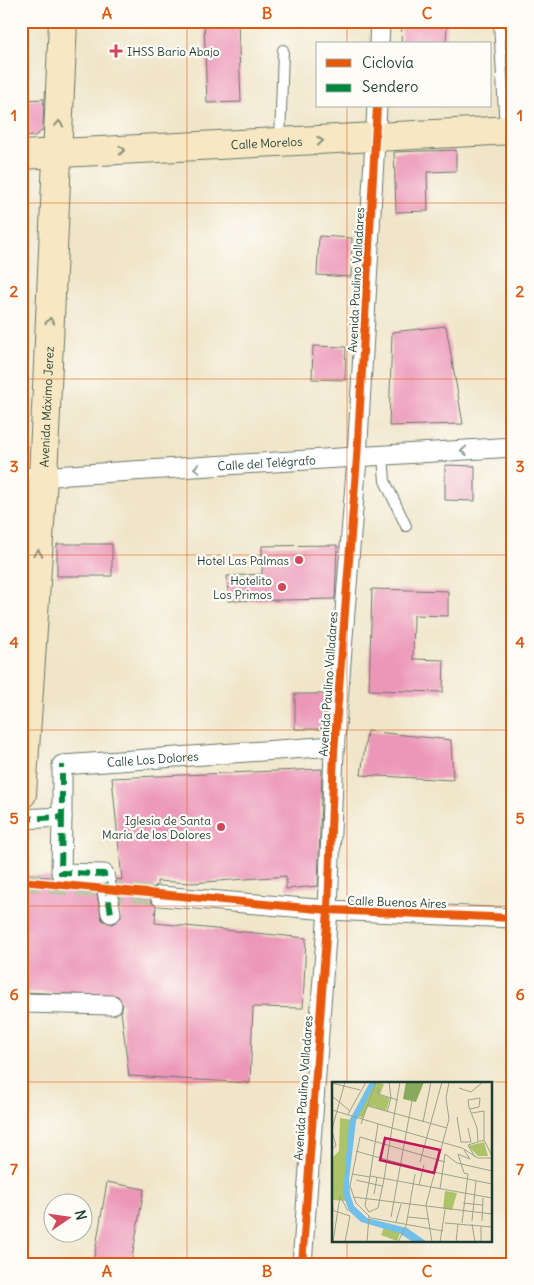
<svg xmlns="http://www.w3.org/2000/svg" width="534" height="1285" font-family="Delius,sans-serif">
	<rect width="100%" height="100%" fill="#fdfcf7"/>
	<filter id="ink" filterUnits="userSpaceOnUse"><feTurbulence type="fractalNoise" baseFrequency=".02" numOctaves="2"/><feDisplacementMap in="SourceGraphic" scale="10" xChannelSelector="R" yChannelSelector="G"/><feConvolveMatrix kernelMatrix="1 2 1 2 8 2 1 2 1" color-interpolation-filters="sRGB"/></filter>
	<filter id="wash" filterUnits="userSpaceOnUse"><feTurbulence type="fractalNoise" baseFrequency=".0096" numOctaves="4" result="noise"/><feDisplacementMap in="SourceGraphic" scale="20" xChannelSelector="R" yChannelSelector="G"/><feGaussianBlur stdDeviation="1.12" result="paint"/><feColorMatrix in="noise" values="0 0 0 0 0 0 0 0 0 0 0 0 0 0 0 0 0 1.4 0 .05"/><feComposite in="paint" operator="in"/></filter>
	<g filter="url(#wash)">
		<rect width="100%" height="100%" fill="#f0e5c9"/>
		<g id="blocks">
			<path fill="#ec97b8" d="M204,21h34l3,81 -34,1z
				M402,21h45l-1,23h-45z
				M44,99l-1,31 -8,6 -14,1v-37z
				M456,150v21l-29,1 1,39 -32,1 -2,-60z
				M319,236l33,2 -1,39 -34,-2z
				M446,326l17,98 -74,2 3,-94z
				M313,346l33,1 -1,33 -33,-1z
				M445,465l30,1v35l-30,-1z
				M57,544h55v32h-55z
				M337,545l-2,54 -107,2 -1,-25 35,-2v-28z
				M372,589l76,2v25l-34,-1 -1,44 31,1 -1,32 -74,-2z
				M295,694h30v35h-30z
				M367,731l84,9 2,40 -92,-5z
				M322,769l-4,117 -32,3v-13l-94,7 -35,-2v4l-6,4 -2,6 1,6 6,5 -1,17 151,15 -3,70 -50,-1 -3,76 -121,-7 -8,-65 2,-6 -5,-9 -97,-4v-116l30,1 4,5 6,2 34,1 7,35 10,4 9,-7 -5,-38 6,1 -10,-102z
				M107,1182l37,7 -13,75h-38z"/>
		</g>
	</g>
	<g filter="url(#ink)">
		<use href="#blocks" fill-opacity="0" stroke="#687868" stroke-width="1"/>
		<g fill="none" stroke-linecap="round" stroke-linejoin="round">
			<path stroke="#c6c3ab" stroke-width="19" stroke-dasharray="19 9" stroke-linecap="butt" d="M21,881l139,15"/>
			<g stroke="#687868" stroke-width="12">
				<path id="lane" d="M499,21l6,109
					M280,142l3,-92
					M383,456l2,25 21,45"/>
			</g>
			<g stroke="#687868" stroke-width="21">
				<g id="street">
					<path d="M379,44l1,-23"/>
					<path id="s1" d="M21,478l492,-31"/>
					<path d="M62,817l-1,56 43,1 7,39"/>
					<path id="s2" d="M21,819l41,-2v-52l273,-19"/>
					<path d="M160,896l168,14 185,8"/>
					<path d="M21,1003l91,2"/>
					<path d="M302,1264l26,-354 6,-158 23,-294 20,-352"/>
				</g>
			</g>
			<g stroke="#687868" stroke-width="30">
				<g id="secondary">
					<path id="s3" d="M21,155l492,-25"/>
					<path id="s4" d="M22,794l21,-316 20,-457"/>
				</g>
			</g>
			<use href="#lane" stroke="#fff" stroke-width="10"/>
			<use href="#street" stroke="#fff" stroke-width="19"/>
			<use href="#secondary" stroke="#f7e8c3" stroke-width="28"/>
			<path stroke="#00873e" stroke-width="6" stroke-dasharray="12 6" stroke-linecap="butt" d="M62,817l-1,56 43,1 7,39
				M21,819l41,-2v-52"/>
			<g stroke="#fdfcf7" stroke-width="11">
				<path id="cycleway" d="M21,881l307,29 185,8
					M302,1264l26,-354 6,-158 23,-294 20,-352"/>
			</g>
			<use href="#cycleway" stroke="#e8590c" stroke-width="8"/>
		</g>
		<defs><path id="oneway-chevron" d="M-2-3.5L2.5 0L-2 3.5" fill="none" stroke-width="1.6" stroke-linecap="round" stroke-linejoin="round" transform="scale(1.25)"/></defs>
		<g stroke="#8b927c">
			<use href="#oneway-chevron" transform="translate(59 124) rotate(-88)"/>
			<use href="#oneway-chevron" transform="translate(320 141) rotate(-3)"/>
			<use href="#oneway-chevron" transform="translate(122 150) rotate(-3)"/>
			<use href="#oneway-chevron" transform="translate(50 321) rotate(-87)"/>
			<use href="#oneway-chevron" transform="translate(38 553) rotate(-86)"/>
		</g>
		<g stroke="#8f9e9a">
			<use href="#oneway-chevron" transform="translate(464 451) rotate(176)"/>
			<use href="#oneway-chevron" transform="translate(197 468) rotate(176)"/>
		</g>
	</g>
	<path fill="none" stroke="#de580e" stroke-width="1" stroke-opacity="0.55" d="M187,21v1243M347,21v23M347,106v978M21,203h492M21,379h492M21,555h492M21,730h492M21,906h492M21,1082h492M347,1241v23"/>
	<g fill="#d1495b" stroke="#fdfcf7" stroke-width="2">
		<path d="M113.5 43.5h5v5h5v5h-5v5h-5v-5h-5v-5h5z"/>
		<circle cx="299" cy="560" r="5"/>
		<circle cx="282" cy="587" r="5"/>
		<circle cx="221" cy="827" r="5"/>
	</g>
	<g text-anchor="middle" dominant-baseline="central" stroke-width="4.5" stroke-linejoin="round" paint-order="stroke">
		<g font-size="12" fill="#1f3d34" stroke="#fdfcf7" text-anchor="end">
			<text x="127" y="51" text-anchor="start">IHSS Bario Abajo</text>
			<text x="289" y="560">Hotel Las Palmas</text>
			<text x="272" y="580">Hotelito<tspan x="272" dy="14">Los Primos</tspan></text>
			<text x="211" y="820">Iglesia de Santa<tspan x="211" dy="14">María de los Dolores</tspan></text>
		</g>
		<g font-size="12" fill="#1f3d34" stroke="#fdfcf7">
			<text stroke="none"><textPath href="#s3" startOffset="246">Calle Morelos</textPath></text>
			<text transform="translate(356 280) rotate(-87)">Avenida Paulino Valladares</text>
			<text stroke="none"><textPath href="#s4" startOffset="388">Avenida Máximo Jerez</textPath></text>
			<text stroke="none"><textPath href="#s1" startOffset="246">Calle del Telégrafo</textPath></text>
			<text transform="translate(328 684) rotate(-86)">Avenida Paulino Valladares</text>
			<text stroke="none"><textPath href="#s2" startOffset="184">Calle Los Dolores</textPath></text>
			<text transform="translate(397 902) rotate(2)">Calle Buenos Aires</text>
			<text transform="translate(303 1088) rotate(-86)">Avenida Paulino Valladares</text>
		</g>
	</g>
	<g transform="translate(332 1082)">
		<rect width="160" height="160" fill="#f0e5c9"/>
		<path d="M43,0l9,2 -9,23 -7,-1 -5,12 -7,-2zM47,13l11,3 -4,13 -11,-3zM8,36l12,2 -4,40 1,41 -17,-1v-42l7,-7zM152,60l4,14h-10l-10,-10zM113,109l12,2 -5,17 -9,-1zM52,145l16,6 -3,8 -16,-6z" fill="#acc368"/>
		<path d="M74,0h18l-8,20 -13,-3z" fill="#89a95c"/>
		<path d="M38,0h6l-20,39 -7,59 1,14 4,12 13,12 40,10 20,14h-14l-14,-9 -38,-11 -12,-11 -6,-17 6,-73z" fill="#71bfeb"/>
		<path fill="none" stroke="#9ca28d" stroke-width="1" d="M68,0l-8,46 70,20 16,10h14M0,1l28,7M46,5v7l20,6M127,6l12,4 12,-10M0,14l18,15M36,24l79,22M138,27l9,-2 1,-9 -12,2 1,8 1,1v1l7,18 1,13M0,28l60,18 -8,51M55,30l4,-14 -2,-16M140,31l12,-2v29l8,16M16,32l18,-32M125,35l4,25h10l-3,-14M91,40l8,-40M29,42l15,-42M46,42l-8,52 122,22M0,47l13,-47M0,49l4,15 -4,3M24,69l17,5M41,74l41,11M143,75l-7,-12 16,-5M88,80l22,-80M92,88l68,14M20,92l18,3M24,98l26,6M87,103l5,-20M108,107l5,-35 12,9 35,8M0,108l1,20M42,112l3,-17M21,115l139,17M131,121l19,2M0,128l18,6 -5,26M37,130l9,-4 6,-29M37,130l-4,-6 5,-30M59,135l21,-116M76,135l21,2M140,139l4,-40M150,139l1,-23M64,140l5,-18M113,141l47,4M130,141l6,-49 -4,-1 -6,-19 12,5 -6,-9M140,142l3,18M111,149l-72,-13 -15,-15 -6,-17 10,-49 85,25M1,160l7,-46 8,15M35,160l2,-26M66,160l8,-16 9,-52M100,160l-6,-37 23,-86 -3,-21 3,-16M108,160l5,-32M124,160l2,-18M149,160v-16"/>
		<path fill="#c2185b" fill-opacity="0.15" stroke="#c2185b" stroke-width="2.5" d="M53,56l55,12 -6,23 -54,-13z"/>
		<rect width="160" height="160" fill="none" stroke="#1f3d34" stroke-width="2.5"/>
	</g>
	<rect width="534" height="1285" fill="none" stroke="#fdfcf7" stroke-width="55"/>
	<rect x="316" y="42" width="175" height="65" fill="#fdfcf7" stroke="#a4b0a9"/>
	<rect x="326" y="59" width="25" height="8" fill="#e8590c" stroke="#a4b0a9"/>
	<text x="362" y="68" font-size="15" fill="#1f3d34">Ciclovía</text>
	<rect x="326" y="84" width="25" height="8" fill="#00873e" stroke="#a4b0a9"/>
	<text x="362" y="92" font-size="15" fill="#1f3d34">Sendero</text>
	<g transform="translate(68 1218) rotate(77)"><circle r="24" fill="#fdfcf7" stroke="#a4b0a9"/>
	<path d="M0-4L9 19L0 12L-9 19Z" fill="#d1495b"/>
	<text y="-8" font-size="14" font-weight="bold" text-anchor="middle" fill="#1f3d34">N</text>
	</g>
	<rect x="28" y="28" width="478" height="1230" fill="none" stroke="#de580e" stroke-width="2"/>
	<g font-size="16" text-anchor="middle" font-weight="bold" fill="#de580e">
		<text x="107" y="19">A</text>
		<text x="267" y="19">B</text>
		<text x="427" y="19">C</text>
		<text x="14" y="121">1</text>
		<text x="520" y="121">1</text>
		<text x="14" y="297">2</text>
		<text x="520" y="297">2</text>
		<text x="14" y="472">3</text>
		<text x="520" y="472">3</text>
		<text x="14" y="648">4</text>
		<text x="520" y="648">4</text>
		<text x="14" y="824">5</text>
		<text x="520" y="824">5</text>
		<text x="14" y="1000">6</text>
		<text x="520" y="1000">6</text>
		<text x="14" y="1175">7</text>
		<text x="520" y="1175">7</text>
		<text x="107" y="1277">A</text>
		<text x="267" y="1277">B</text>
		<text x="427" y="1277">C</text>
	</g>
</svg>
